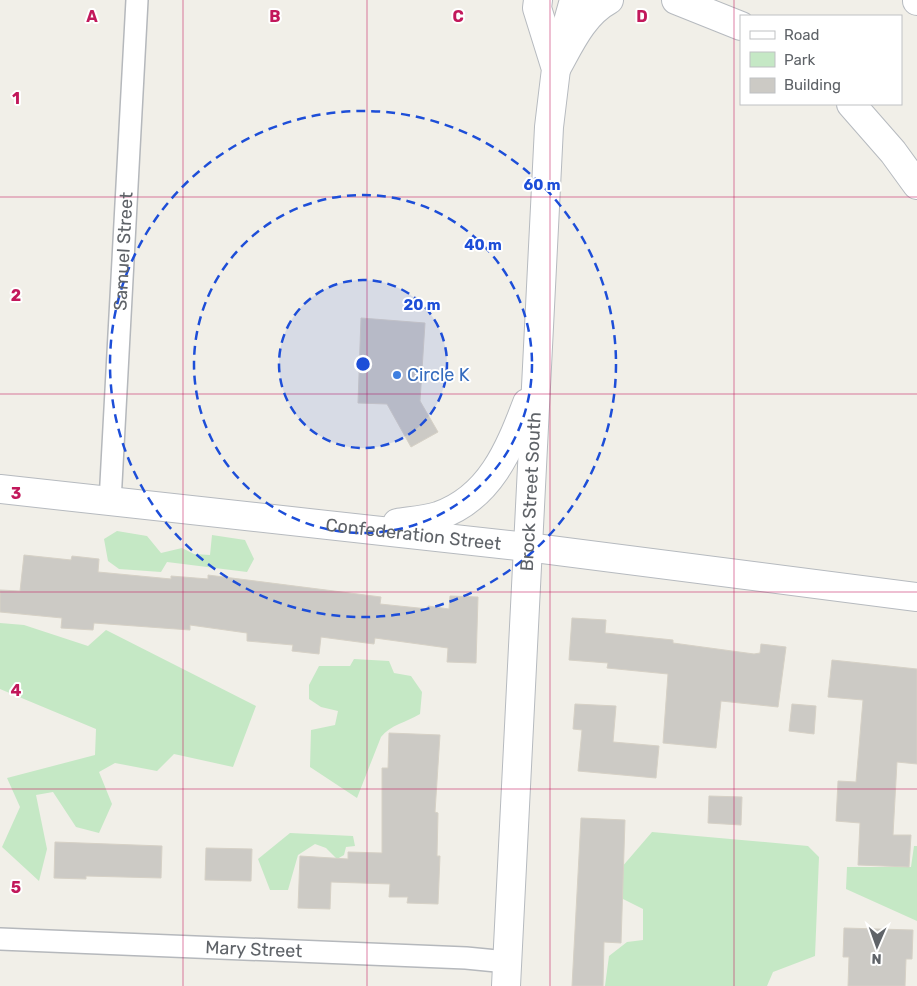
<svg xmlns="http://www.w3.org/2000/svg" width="917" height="986" font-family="Rubik,sans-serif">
	<rect width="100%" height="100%" fill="#f1efe8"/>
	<path fill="#c5e8c5" d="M117,531l30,5 14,17 21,-5 12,6 16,1 2,-20 33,5 9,19 -7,13 -80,-10 -6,10 -42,-3 -11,-8 -4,-22z
		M0,623l24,2 64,21 18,-16 150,76 -23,61 -59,-13 -17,17 -42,-8 -16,9 13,32 -13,29 -23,-6 -23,-35 -17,3 11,54 -8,32 -37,-34 18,-40 -13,-29 88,-23 1,-26 -96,-40z
		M354,659l35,2 5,12 17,3 11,16 -2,22c-13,8 -30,11 -39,23l-24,61 -47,-31 1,-37 24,-5 3,-14 -17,-4 -12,-8v-14l10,-19h31z
		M652,832l156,14 11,11 -4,99 -42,16 -6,14h-162l4,-30 18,-14 16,-2v-31l-30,-15 2,-19z
		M290,833l63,3 2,10 -9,1 -2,8 -7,4 -11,-11 -11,-4 -17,11 -10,35h-18l-12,-31z
		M914,846h3v75l-71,-32 1,-22h64z"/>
	<path fill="#cccac5" stroke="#d6d1c6" d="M361,318l64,5 -5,78 18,31 -27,15 -24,-43 -29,-1z
		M24,555l47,5 1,-4 27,3 -1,13 73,7v-3l37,3v-4l173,22 -1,7 48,5v-3l21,3 1,-13 28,1 -2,66 -29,-1 1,-14 -73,-10 -1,6 -53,-7 -2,17 -27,-3 1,-6 -46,-4v-8l-57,-8v5l-96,-7 -1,7 -32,-2 1,-10 -62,-6v-22l20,1z
		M572,618l34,2 -1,13 68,7v3l81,11 6,-1 1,-9 25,3 -8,60 -57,-6 -5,47 -53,-5 5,-69 -61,-6 1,-5 -39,-3z
		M832,660l85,9v95l-20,-2 -4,73h18l-2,32 -51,-2 2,-42 -24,-2 2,-40 18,1 7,-82 -35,-3z
		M575,704l41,2 -3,36 46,4 -3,32 -78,-7 4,-41 -9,-1z
		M792,704l24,2 -2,28 -25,-3z
		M389,733l51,2 -5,77 3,1 -1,43h3l-2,48 -31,-1 1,-6h-19l1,-13 -59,-2 -1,27 -32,-1 2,-52 48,3v-7l34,1v-85h6z
		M709,796l33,1 -1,28 -33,-2z
		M581,818l44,2 -4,123 -17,-1 -1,44h-31z
		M55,842l107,4 -1,32 -75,-2v3l-32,-1z
		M206,848l46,1 -1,32 -46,-1z
		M844,928l69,2 -1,29h-6l-1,27h-57l1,-29h-6z"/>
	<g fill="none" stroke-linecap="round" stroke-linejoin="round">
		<g stroke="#b5b8bc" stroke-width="24">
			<g id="street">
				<path id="s1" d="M110,502l27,-502"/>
				<path id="s2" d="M0,939l466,19 41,4"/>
			</g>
		</g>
		<g stroke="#b6babf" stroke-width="30">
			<g id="secondary">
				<path d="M676,0l65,26"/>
				<path d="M917,0v1"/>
				<path d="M562,43l12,-43"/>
				<path d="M556,69c14,-25 27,-55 53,-69"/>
				<path d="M851,104l42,48 24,33"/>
				<path id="s3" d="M0,489l527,58 390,50"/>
				<path d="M397,523c13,-2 28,-3 41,-7 52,-18 71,-66 89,-113"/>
				<path id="s4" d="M506,986l43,-859 7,-58 -19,-61 1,-8"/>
			</g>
		</g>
		<use href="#street" stroke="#fff" stroke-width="21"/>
		<use href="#secondary" stroke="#fff" stroke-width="28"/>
	</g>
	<path fill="none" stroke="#c2185b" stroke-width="1" stroke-opacity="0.55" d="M183,0v986M367,0v986M550,0v986M734,0v986M0,197h917M0,394h917M0,592h917M0,789h917"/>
	<circle cx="363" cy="364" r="84" fill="#1d4ed8" fill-opacity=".12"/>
	<g fill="none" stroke="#1d4ed8" stroke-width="2.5" stroke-dasharray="9 6">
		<circle cx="363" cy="364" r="84"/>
		<circle cx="363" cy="364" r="169"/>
		<circle cx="363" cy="364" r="253"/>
	</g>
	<circle fill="#3f7fe0" stroke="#fff" stroke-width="2" cx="397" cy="375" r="5"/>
	<g text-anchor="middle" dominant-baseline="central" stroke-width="4" stroke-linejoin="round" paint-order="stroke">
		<g font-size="18" fill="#5f6368" stroke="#fff">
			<text stroke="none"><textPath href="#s1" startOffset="251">Samuel Street</textPath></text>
			<text stroke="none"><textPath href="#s4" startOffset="495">Brock Street South</textPath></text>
			<text stroke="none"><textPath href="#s3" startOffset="416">Confederation Street</textPath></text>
			<text stroke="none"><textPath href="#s2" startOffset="254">Mary Street</textPath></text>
		</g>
		<g font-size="18" fill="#366cbe" stroke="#fff" text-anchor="start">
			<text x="407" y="375">Circle K</text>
		</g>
	</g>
	<g font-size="16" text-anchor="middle" font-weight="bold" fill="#c2185b" stroke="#fff" stroke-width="4" stroke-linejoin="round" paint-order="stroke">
		<text x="92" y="22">A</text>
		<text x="275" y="22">B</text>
		<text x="458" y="22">C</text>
		<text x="642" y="22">D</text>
		<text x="16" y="104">1</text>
		<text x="16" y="301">2</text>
		<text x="16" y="499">3</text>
		<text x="16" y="696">4</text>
		<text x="16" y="893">5</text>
	</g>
	<circle cx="363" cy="364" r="8" fill="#1d4ed8" stroke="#fff" stroke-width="2.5"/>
	<g font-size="15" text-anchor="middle" font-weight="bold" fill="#1d4ed8" stroke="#fff" stroke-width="4" stroke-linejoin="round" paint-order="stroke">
		<text x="542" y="190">60 m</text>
		<text x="483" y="250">40 m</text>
		<text x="422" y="310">20 m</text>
	</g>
	<rect x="740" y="15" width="162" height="90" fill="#ffffff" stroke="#bfc1c3"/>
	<rect x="750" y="31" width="25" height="8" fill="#ffffff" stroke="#bfc1c3"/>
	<text x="784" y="40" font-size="15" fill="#5f6368">Road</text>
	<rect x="750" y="52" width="25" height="15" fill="#c5e8c5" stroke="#bfc1c3"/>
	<text x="784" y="65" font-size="15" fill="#5f6368">Park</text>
	<rect x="750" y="78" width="25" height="15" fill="#cccac5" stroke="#bfc1c3"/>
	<text x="784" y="90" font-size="15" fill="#5f6368">Building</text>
	<g transform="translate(877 946) rotate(182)" stroke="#ffffff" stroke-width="4" paint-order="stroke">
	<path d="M0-4L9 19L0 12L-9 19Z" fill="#5f6368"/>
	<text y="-8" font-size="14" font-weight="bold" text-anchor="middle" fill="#5f6368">N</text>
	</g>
</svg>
